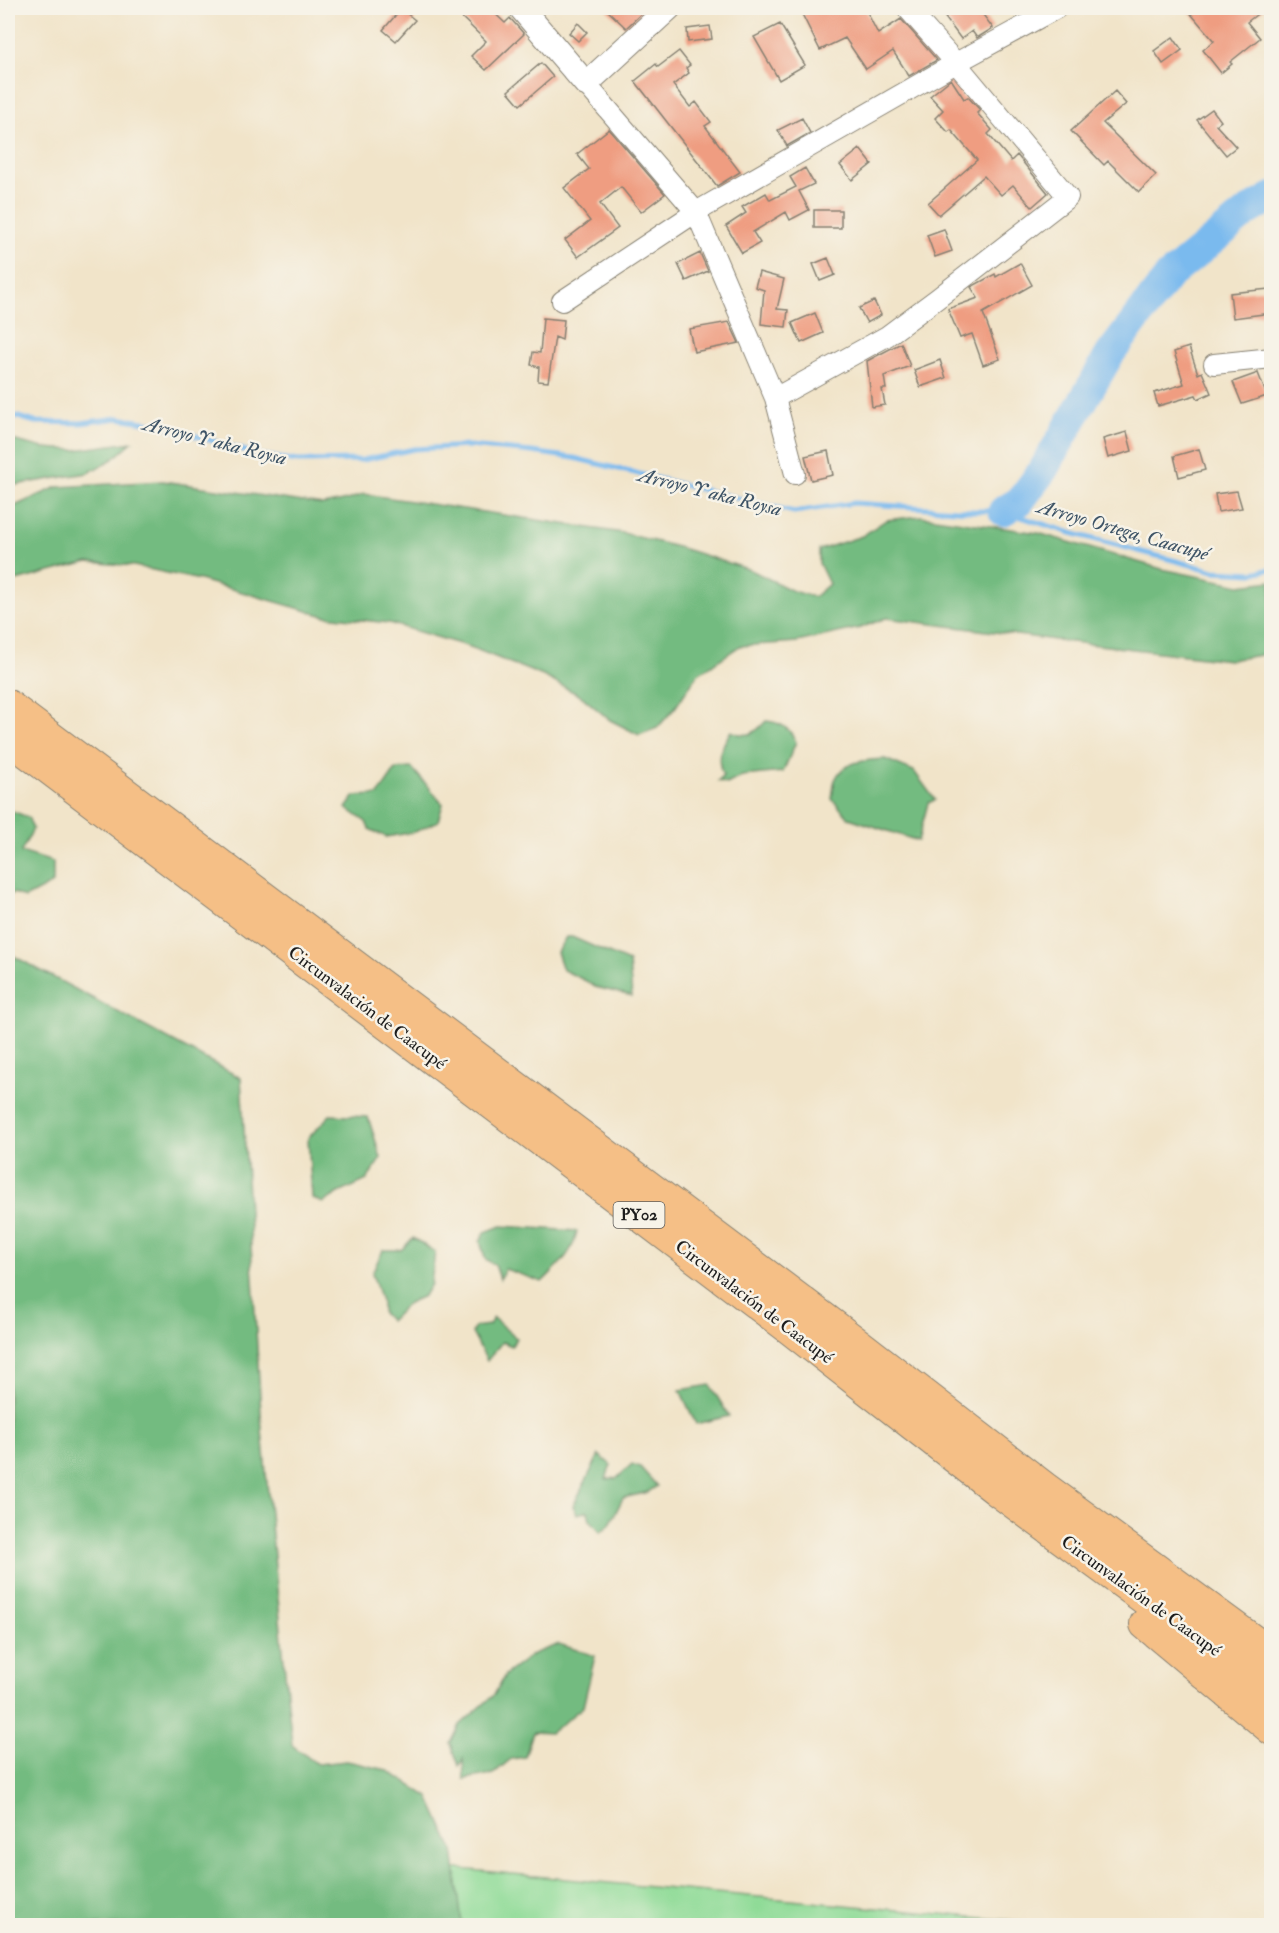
<svg xmlns="http://www.w3.org/2000/svg" width="1279" height="1933" font-family="'IM FELL Double Pica',serif">
	<rect width="100%" height="100%" fill="#f7f3e8"/>
	<filter id="ink" filterUnits="userSpaceOnUse"><feTurbulence type="fractalNoise" baseFrequency=".0167" numOctaves="2"/><feDisplacementMap in="SourceGraphic" scale="12" xChannelSelector="R" yChannelSelector="G"/><feConvolveMatrix kernelMatrix="1 2 1 2 8 2 1 2 1" color-interpolation-filters="sRGB"/></filter>
	<filter id="wash" filterUnits="userSpaceOnUse"><feTurbulence type="fractalNoise" baseFrequency=".008" numOctaves="4" result="noise"/><feDisplacementMap in="SourceGraphic" scale="24" xChannelSelector="R" yChannelSelector="G"/><feGaussianBlur stdDeviation="1.35" result="paint"/><feColorMatrix in="noise" values="0 0 0 0 0 0 0 0 0 0 0 0 0 0 0 0 0 1.4 0 .05"/><feComposite in="paint" operator="in"/></filter>
	<g filter="url(#wash)">
		<rect width="100%" height="100%" fill="#f1e4c9"/>
		<path fill="#8fdb97" stroke="#567c5a" stroke-width="1.5" d="M309,1855l751,70 -913,1z"/>
		<path fill="#73bb80" stroke="#486c4e" stroke-width="1.5" d="M8,439l36,9 31,2 57,-8 -19,17 -25,14 -80,13z
			M163,481l160,24 24,-5 17,-6 259,39 58,15 70,22 42,21 21,6 15,-13 -10,-21v-13l43,-14 24,-16 35,-4 117,17 124,36 78,16 31,-4v68l-10,6 -32,5 -166,-19 -177,-23 -26,10 -63,14 -57,4 -43,29 -22,33 -18,20 -18,7 -29,-15 -29,-24 -38,-20 -73,-29 -81,-24 -64,-7 -125,-36 -66,-14 -46,-4 -72,19 -8,-2v-70l49,-22z
			M766,721c14,1 25,8 30,21l-13,30 -41,4 -15,8 -9,-3 5,-5c-8,-20 -2,-28 8,-45 17,8 24,2 35,-10z
			M885,759l29,12 21,29 -7,3 -10,38 -69,-23 -17,-19c1,-6 1,-13 3,-19 8,-20 32,-20 50,-21z
			M412,768l31,36 -5,17 -23,11 -29,5 -17,-8 -3,-7 -20,-14 9,-12 23,-1 18,-26z
			M12,811l16,6 5,12 -12,23 32,10v21l-28,15 -11,-5 -6,3v-83z
			M566,937h6l57,25 3,34 -37,-9 -9,-6 -23,-11 -6,-18z
			M8,953l233,125 21,352 30,315 25,19 30,-3 40,9 42,27 24,53 9,75h-454z
			M330,1115l38,2 13,41 -14,22 -28,13 -16,10 -11,-5 -4,-60z
			M501,1226l76,5c-3,22 -20,36 -35,51l-37,-13 -5,10 -5,-14 -10,-6 -5,-18 5,-9z
			M413,1238l22,14 -4,32 -7,12 -16,7 -18,18 -8,-8v-9l-10,-31 11,-23h18z
			M493,1318l23,20 -4,8 -10,-4 -15,19 -15,-28 3,-6 14,-2z
			M710,1385l19,31 -33,8 -16,-34z
			M599,1455l12,10 -5,14 11,-1 15,-14 8,3 17,19 -9,6 -25,6 -13,26 -9,8 -11,-12 -2,-9 -11,3 -4,-8z
			M559,1644l36,12 -12,51 -33,26 -17,-1 -8,25 -14,2 -18,15 -29,5 -1,-20 -4,7 -8,-23 9,-18 34,-30 11,-20 28,-21z"/>
		<g fill="none" stroke-linecap="round" stroke-linejoin="round">
			<path stroke="#7abaee" stroke-width="5" d="M8,414l27,8 46,1 37,-5 39,6 102,31 39,6 65,-1 51,-11 55,-3 63,6 42,6 220,54 60,-9 118,8h31l68,22 143,38 39,2 19,-4"/>
			<path stroke="#7abaee" stroke-width="30" d="M1003,511l17,-10 23,-31 67,-116 58,-77 79,-65 25,-15"/>
		</g>
		<g id="blocks">
			<path fill="#ef9d81" d="M452,8h37l16,15 5,-5 14,16 -38,36 -15,-14 15,-15z
				M605,8h42l-21,20z
				M815,8h50l13,26 23,-15 36,41 -28,16 -16,-25 -27,18 -21,-31 -25,12 -18,-36z
				M938,8h40l15,20 -16,10 -5,-7 -11,8z
				M1186,8h79l-18,14 13,16 -30,24 2,2 -11,9 -18,-23 11,-9z
				M401,9l14,11 -19,21 -13,-11z
				M578,23l9,9 -9,9 -9,-8z
				M780,24l25,41 -26,15 -25,-43z
				M710,26l2,13 -24,3 -1,-13z
				M1173,37l9,13 -19,14 -9,-13z
				M679,51l11,14 -4,3 3,5 -16,12 17,22 6,-5 15,20 -6,4 35,46 -23,14 -82,-105 21,-17 2,3z
				M541,63l12,14 -33,28 -12,-14z
				M951,79l13,20 4,-2 12,13 -3,3 15,17 -4,4 23,27 6,-6 31,38 -16,14 -19,-22 -12,10 -17,-19 -45,39 -11,-12 49,-43 -26,-30 -3,2 -13,-14 8,-8 -13,-14z
				M1115,91l11,13 -23,19 53,52 -17,17 -31,-31 -4,4 -33,-34z
				M1212,109l9,12 -5,4 20,22 -10,8 -29,-35z
				M802,118l8,15 -23,13 -9,-16z
				M609,129l56,65 -24,18 -20,-25 -21,17 18,24 -40,29 -13,-17 25,-19 -26,-33 25,-19 -12,-15z
				M860,149l12,15 -20,16 -12,-15z
				M805,168l9,16 -15,7 10,19 -19,10 -4,-8 -33,20 7,11 -18,10 -16,-27 20,-13 -4,-6 24,-14 4,7 26,-13 -6,-10z
				M814,210h27v18h-27z
				M944,229l8,22 -17,6 -8,-22z
				M700,253l8,18 -22,10 -8,-17z
				M828,258l7,17 -15,6 -7,-17z
				M1020,263l12,22 -49,28 17,46 -17,6 -11,-31 -12,4 -12,-29 30,-11 -7,-11 24,-13 1,3z
				M759,272l25,7 -7,30 11,1 -2,17 -25,-3 3,-34 -9,-3z
				M1269,289l2,24 -38,5 -3,-25z
				M874,301l7,14 -14,8 -8,-15z
				M815,313l8,20 -22,10 -9,-20z
				M543,318l21,2 -2,20 -7,-3 -7,45 -10,-1 1,-14 -8,-2 2,-13 7,1z
				M729,322l10,21 -45,9 -5,-23z
				M901,343l9,23 -26,10 2,13h-4l3,16 -13,2 -5,-46z
				M1189,347l9,27 4,-2 9,21 -13,6 -2,-4 -38,11 -4,-13 30,-9 -10,-32z
				M940,360l6,18 -26,9 -6,-17z
				M1258,373l9,23 -25,8 -9,-22z
				M1127,432l5,19 -24,7 -5,-19z
				M1199,449l6,21 -26,7 -5,-21z
				M828,451l5,24 -22,5 -6,-24z
				M1237,491l5,17 -24,4 -3,-18z"/>
		</g>
	</g>
	<g filter="url(#ink)">
		<use href="#blocks" fill-opacity="0" stroke="#868072" stroke-width="1.5"/>
		<g fill="none" stroke-linecap="round" stroke-linejoin="round">
			<g stroke="#868072" stroke-width="22">
				<path id="minor" d="M586,84l110,128 79,186 20,76
					M562,301l134,-89 260,-149 101,-55
					M1214,364l58,-6
					M775,398l112,-62 51,-38 130,-101 -112,-134 -49,-55"/>
			</g>
			<g stroke="#868072" stroke-width="26">
				<path id="tertiary" d="M521,8l65,76 83,-76"/>
			</g>
			<g stroke="#868072" stroke-width="34">
				<path id="trunk" d="M8,706l851,639 185,143 228,167
					M8,737l779,589 209,163 276,203
					M1146,1624l126,105"/>
			</g>
			<use href="#minor" stroke="#fff" stroke-width="20"/>
			<use href="#tertiary" stroke="#fff" stroke-width="24"/>
			<use href="#trunk" stroke="#f5bf86" stroke-width="32"/>
		</g>
	</g>
	<g text-anchor="middle" dominant-baseline="central" stroke-width="5" stroke-linejoin="round" paint-order="stroke">
		<rect fill="#f7f3e8" stroke="#5e5c59" stroke-width="1.5" x="613.5" y="1202" width="51" height="26" rx="4.5"/>
		<g font-size="16" font-weight="bold" fill="#1c1c1c">
			<text x="639" y="1215">PY02</text>
		</g>
		<g font-size="18" fill="#1c1c1c" stroke="#f7f3e8">
			<text transform="translate(367 1008) rotate(37)">Circunvalación de Caacupé</text>
			<text transform="translate(754 1302) rotate(37)">Circunvalación de Caacupé</text>
			<text transform="translate(1141 1596) rotate(36)">Circunvalación de Caacupé</text>
		</g>
		<g font-size="20" font-style="italic" fill="#3d5366" stroke="#f7f3e8">
			<text transform="translate(215 441) rotate(14)">Arroyo Y aka Roysa</text>
			<text transform="translate(710 492) rotate(14)">Arroyo Y aka Roysa</text>
			<text transform="translate(1123 530) rotate(16)">Arroyo Ortega, Caacupé</text>
		</g>
	</g>
	<rect width="1279" height="1933" fill="none" stroke="#f7f3e8" stroke-width="30"/>
</svg>
